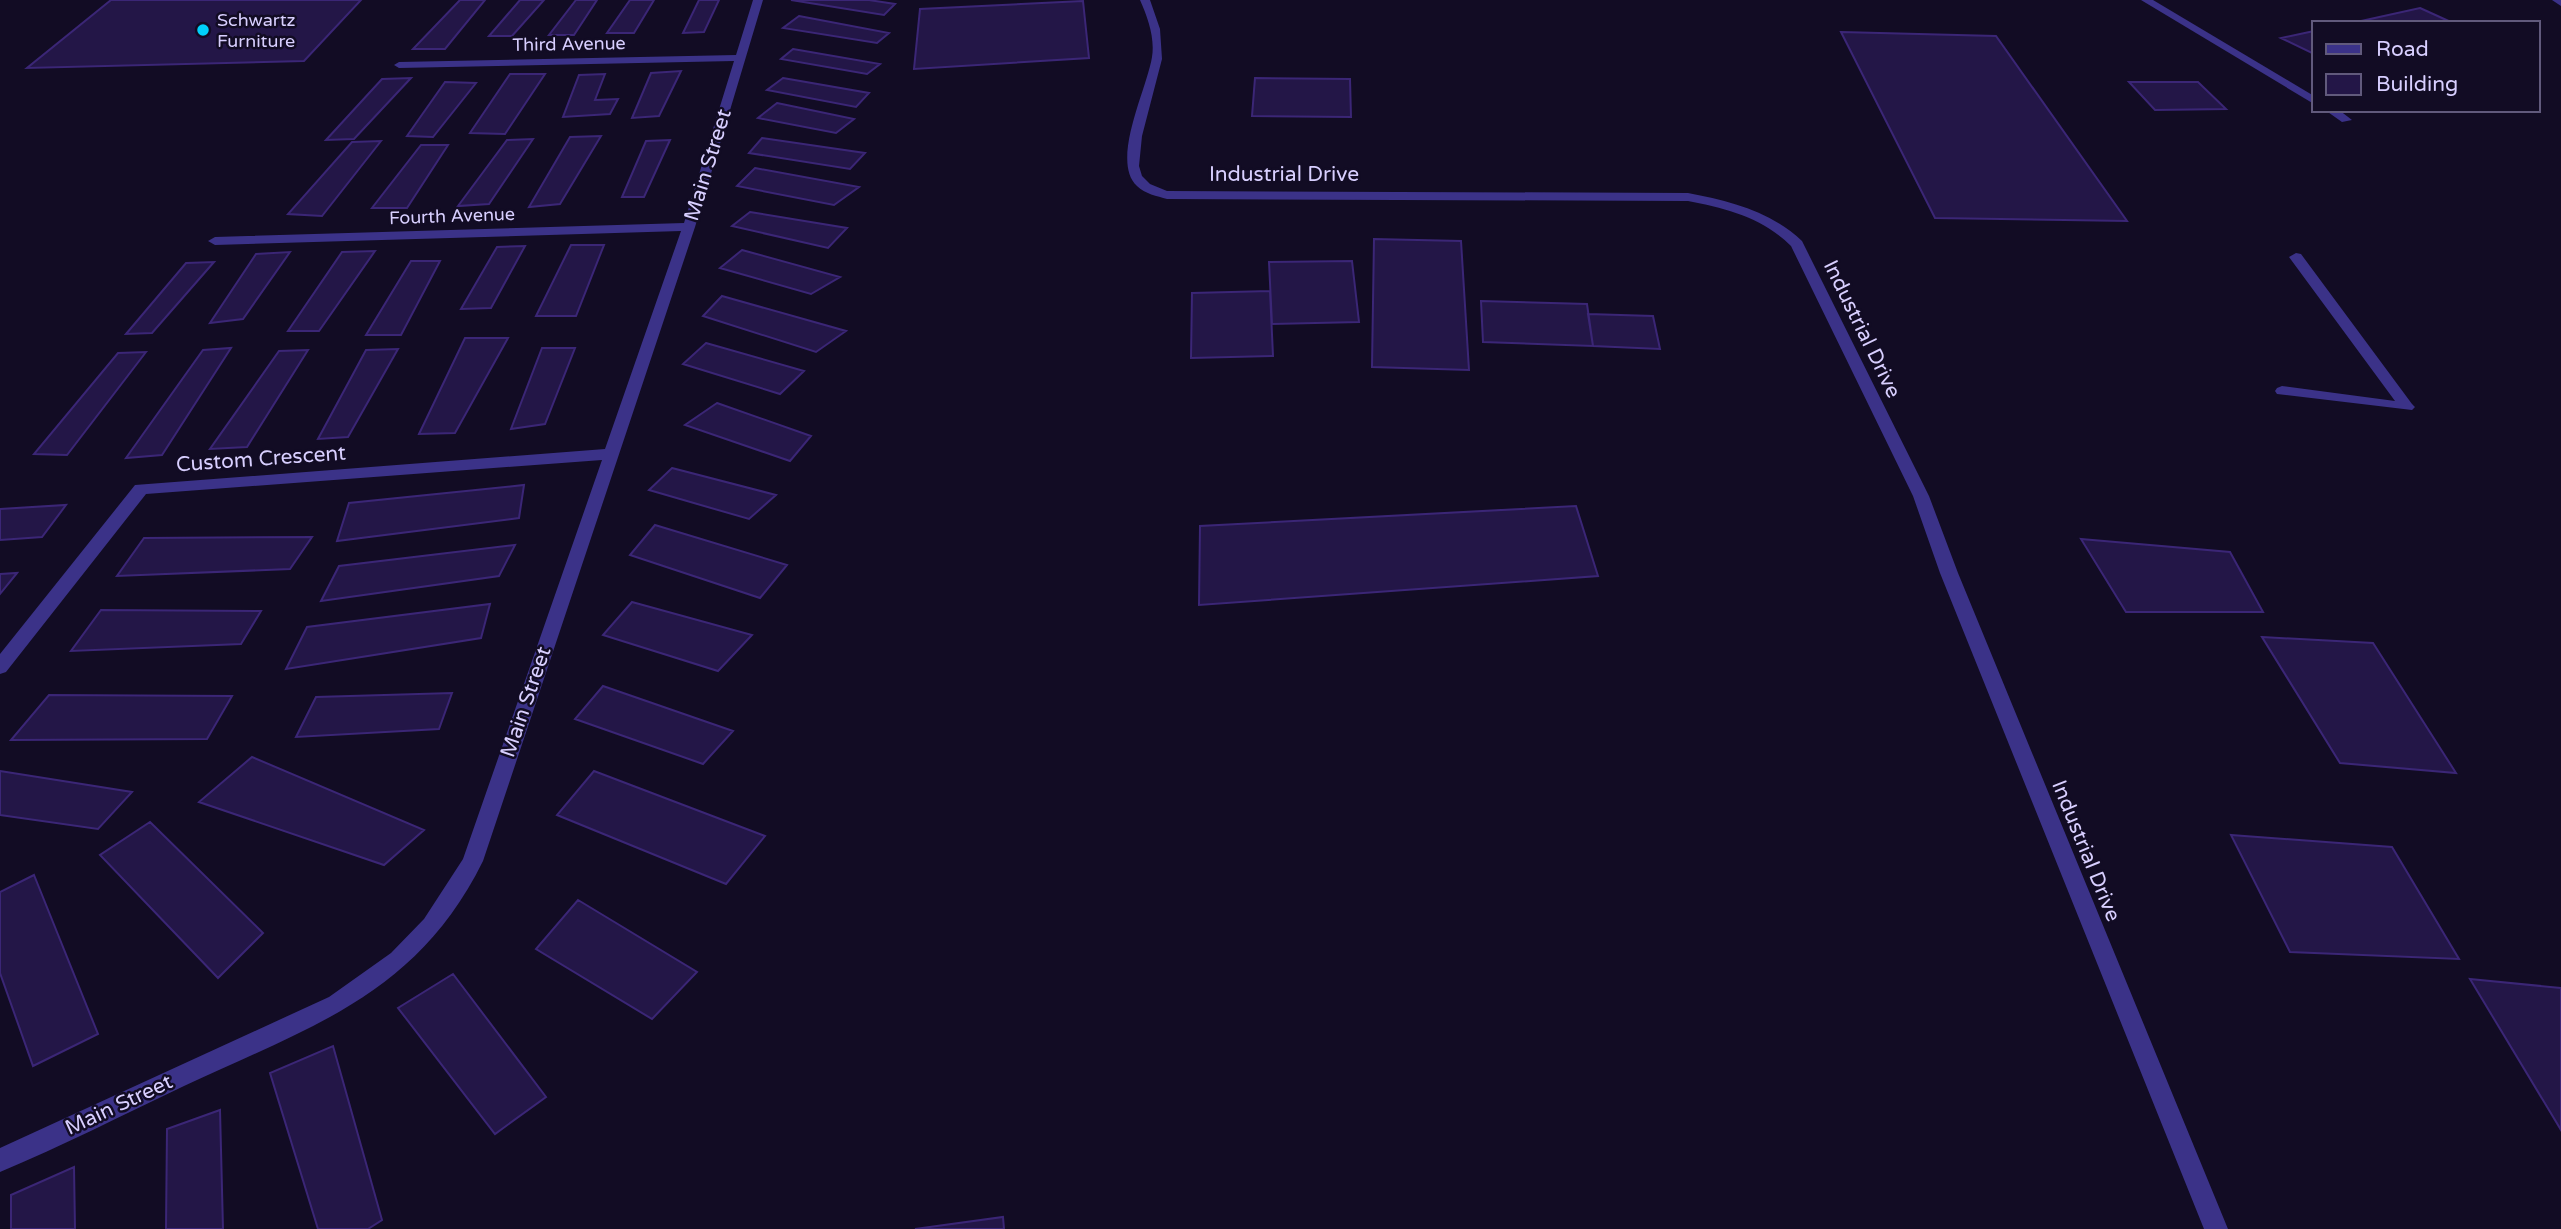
<svg xmlns="http://www.w3.org/2000/svg" width="2561" height="1229" font-family="'Varela Round',sans-serif">
	<rect width="100%" height="100%" fill="#120c24"/>
	<path fill="#231647" stroke="#3b2676" stroke-width="2" d="M111,0h250l-57,61 -277,7z
		M460,0h25l-40,49h-32z
		M520,0h24l-32,36h-23z
		M576,0h21l-23,35h-25z
		M630,0h24l-20,33h-27z
		M699,0h20l-15,32 -21,1z
		M791,0h78l26,4 -11,11z
		M1083,1l6,57 -175,11 6,-60z
		M2420,8l33,15h-101z
		M799,16l90,17 -12,10 -94,-15z
		M2314,31v23l-33,-16z
		M1841,32l155,4 131,185 -192,-3z
		M793,49l87,15 -13,10 -86,-15z
		M681,71l-22,45 -27,2 19,-45z
		M510,74h35l-40,60 -35,-1z
		M605,74l-10,26 23,-1 -8,15 -47,3 16,-42z
		M411,78l-57,61 -28,1 56,-61z
		M783,78l86,15 -13,14 -89,-17z
		M1255,78l95,1 1,38 -99,-1z
		M445,82l31,1 -43,54 -26,-1z
		M2129,82h69l28,27 -71,1z
		M777,103l77,16 -18,14 -78,-15z
		M601,136l-41,68 -31,3 41,-70z
		M762,138l103,15 -15,16 -101,-16z
		M533,139l-44,65 -31,2 49,-66z
		M670,140l-26,57h-22l24,-56z
		M381,141l-59,75 -34,-2 64,-72z
		M421,145h27l-41,63h-35z
		M755,168l104,19 -25,18 -97,-19z
		M750,212l97,16 -19,20 -96,-22z
		M1374,239l87,2 8,129 -97,-3z
		M571,245h33l-28,71h-40z
		M525,246l-34,62 -30,1 36,-62z
		M742,250l98,27 -29,17 -91,-26z
		M375,251l-56,80h-31l54,-79z
		M290,252l-47,67 -33,4 46,-69z
		M411,261h29l-39,74h-35z
		M1352,261l7,61 -87,2 -3,-62z
		M214,262l-62,71 -26,1 60,-71z
		M1270,291l3,65 -82,2 1,-65z
		M722,296l124,35 -30,21 -113,-36z
		M1481,301l106,3 6,42 -110,-4z
		M1588,314l65,2 7,33 -67,-3z
		M465,338h43l-53,95 -36,1z
		M706,343l98,28 -24,23 -97,-30z
		M231,348l-69,107 -36,3 77,-108z
		M542,348h33l-30,76 -34,5z
		M398,349l-50,88 -30,2 48,-89z
		M308,350l-61,97 -37,2 69,-98z
		M146,352l-79,103 -33,-1 84,-101z
		M717,403l94,33 -21,25 -105,-36z
		M672,468l104,27 -27,24 -100,-29z
		M524,485l-5,33 -182,23 12,-38z
		M66,505l-24,32 -42,3v-31z
		M1576,506l22,70 -399,29 1,-79z
		M655,525l132,40 -27,33 -130,-43z
		M312,537l-22,32 -173,7 27,-38z
		M2081,539l149,13 33,60h-137z
		M515,545l-16,31 -178,25 18,-35z
		M17,573l-17,21v-20z
		M632,602l120,33 -34,36 -115,-36z
		M490,604l-9,34 -195,31 21,-42z
		M101,610l160,1 -20,33 -170,7z
		M2262,637l111,6 83,130 -116,-10z
		M603,686l130,45 -30,33 -128,-45z
		M452,693l-13,36 -143,8 20,-40z
		M49,695l183,1 -25,43 -196,1z
		M252,757l172,73 -40,35 -185,-63z
		M0,771l132,21 -34,37 -98,-14z
		M594,771l171,65 -39,48 -169,-69z
		M150,822l113,111 -45,45 -118,-123z
		M2231,835l161,12 67,112 -169,-7z
		M34,875l64,159 -65,32 -33,-93v-81z
		M578,900l119,72 -45,47 -116,-70z
		M453,974l93,123 -51,37 -97,-126z
		M2470,979l91,9v142z
		M333,1046l49,174 -14,9h-50l-48,-156z
		M220,1110l3,119h-57l1,-100z
		M74,1167l1,62h-64v-34z
		M1003,1217l1,12h-89z"/>
	<g fill="none" stroke-linecap="round" stroke-linejoin="round">
		<path fill="#3b3288" fill-rule="evenodd" d="M753,0h10l-68,227 -212,634c-66,134 -173,166 -299,225 -61,29 -122,60 -184,86v-24l329,-151 62,-44 33,-34 39,-60 139,-399 -456,34 -140,178 -6,2v-20l135,-169 470,-36 76,-218 -466,14 -7,-4 7,-4 469,-14 50,-162 -335,7 -5,-3 5,-3 337,-7z
			M1140,0h10l10,29 2,30 -20,77 -3,30 3,10 8,8 17,7 521,2c42,8 82,18 114,48l127,255 29,77 270,656h-24l-264,-656 -27,-77 -122,-250c-28,-28 -65,-38 -103,-45l-521,-2c-10,-3 -22,-5 -30,-13 -27,-25 10,-97 15,-129 3,-19 -4,-39 -12,-57z
			M2141,0h12l161,96v8z
			M2552,0h9v6z
			M2325,110h14l13,10 -10,2z
			M2296,253l5,1 111,150 3,3 -3,3 -135,-16 -2,-3 2,-3 5,-2 113,15 -106,-144z"/>
	</g>
	<circle fill="#00d0fa" stroke="#120c24" stroke-width="2.5" cx="203" cy="30" r="7"/>
	<g text-anchor="middle" dominant-baseline="central" stroke-width="5" stroke-linejoin="round" paint-order="stroke">
		<g font-size="18" fill="#d8cfff" stroke="#120c24" text-anchor="start">
			<text x="217" y="20">Schwartz<tspan x="217" dy="21">Furniture</tspan></text>
		</g>
		<g font-size="18" fill="#d8cfff" stroke="#120c24">
			<text transform="translate(569 44) rotate(-1)">Third Avenue</text>
			<text transform="translate(452 216) rotate(-2)">Fourth Avenue</text>
		</g>
		<g font-size="21" fill="#d8cfff" stroke="#120c24">
			<text transform="translate(708 165) rotate(-73)">Main Street</text>
			<text x="1284" y="174">Industrial Drive</text>
			<text transform="translate(1862 329) rotate(64)">Industrial Drive</text>
			<text transform="translate(261 459) rotate(-4)">Custom Crescent</text>
			<text transform="translate(526 702) rotate(-71)">Main Street</text>
			<text transform="translate(2086 851) rotate(68)">Industrial Drive</text>
			<text transform="translate(119 1105) rotate(-25)">Main Street</text>
		</g>
	</g>
	<rect x="2312" y="21" width="228" height="91" fill="#120c24" stroke="#615a7c" stroke-width="2"/>
	<rect x="2326" y="44" width="35" height="10" fill="#3b3288" stroke="#615a7c" stroke-width="2"/>
	<text x="2376" y="56" font-size="21" fill="#d8cfff">Road</text>
	<rect x="2326" y="74" width="35" height="21" fill="#231647" stroke="#615a7c" stroke-width="2"/>
	<text x="2376" y="91" font-size="21" fill="#d8cfff">Building</text>
</svg>
